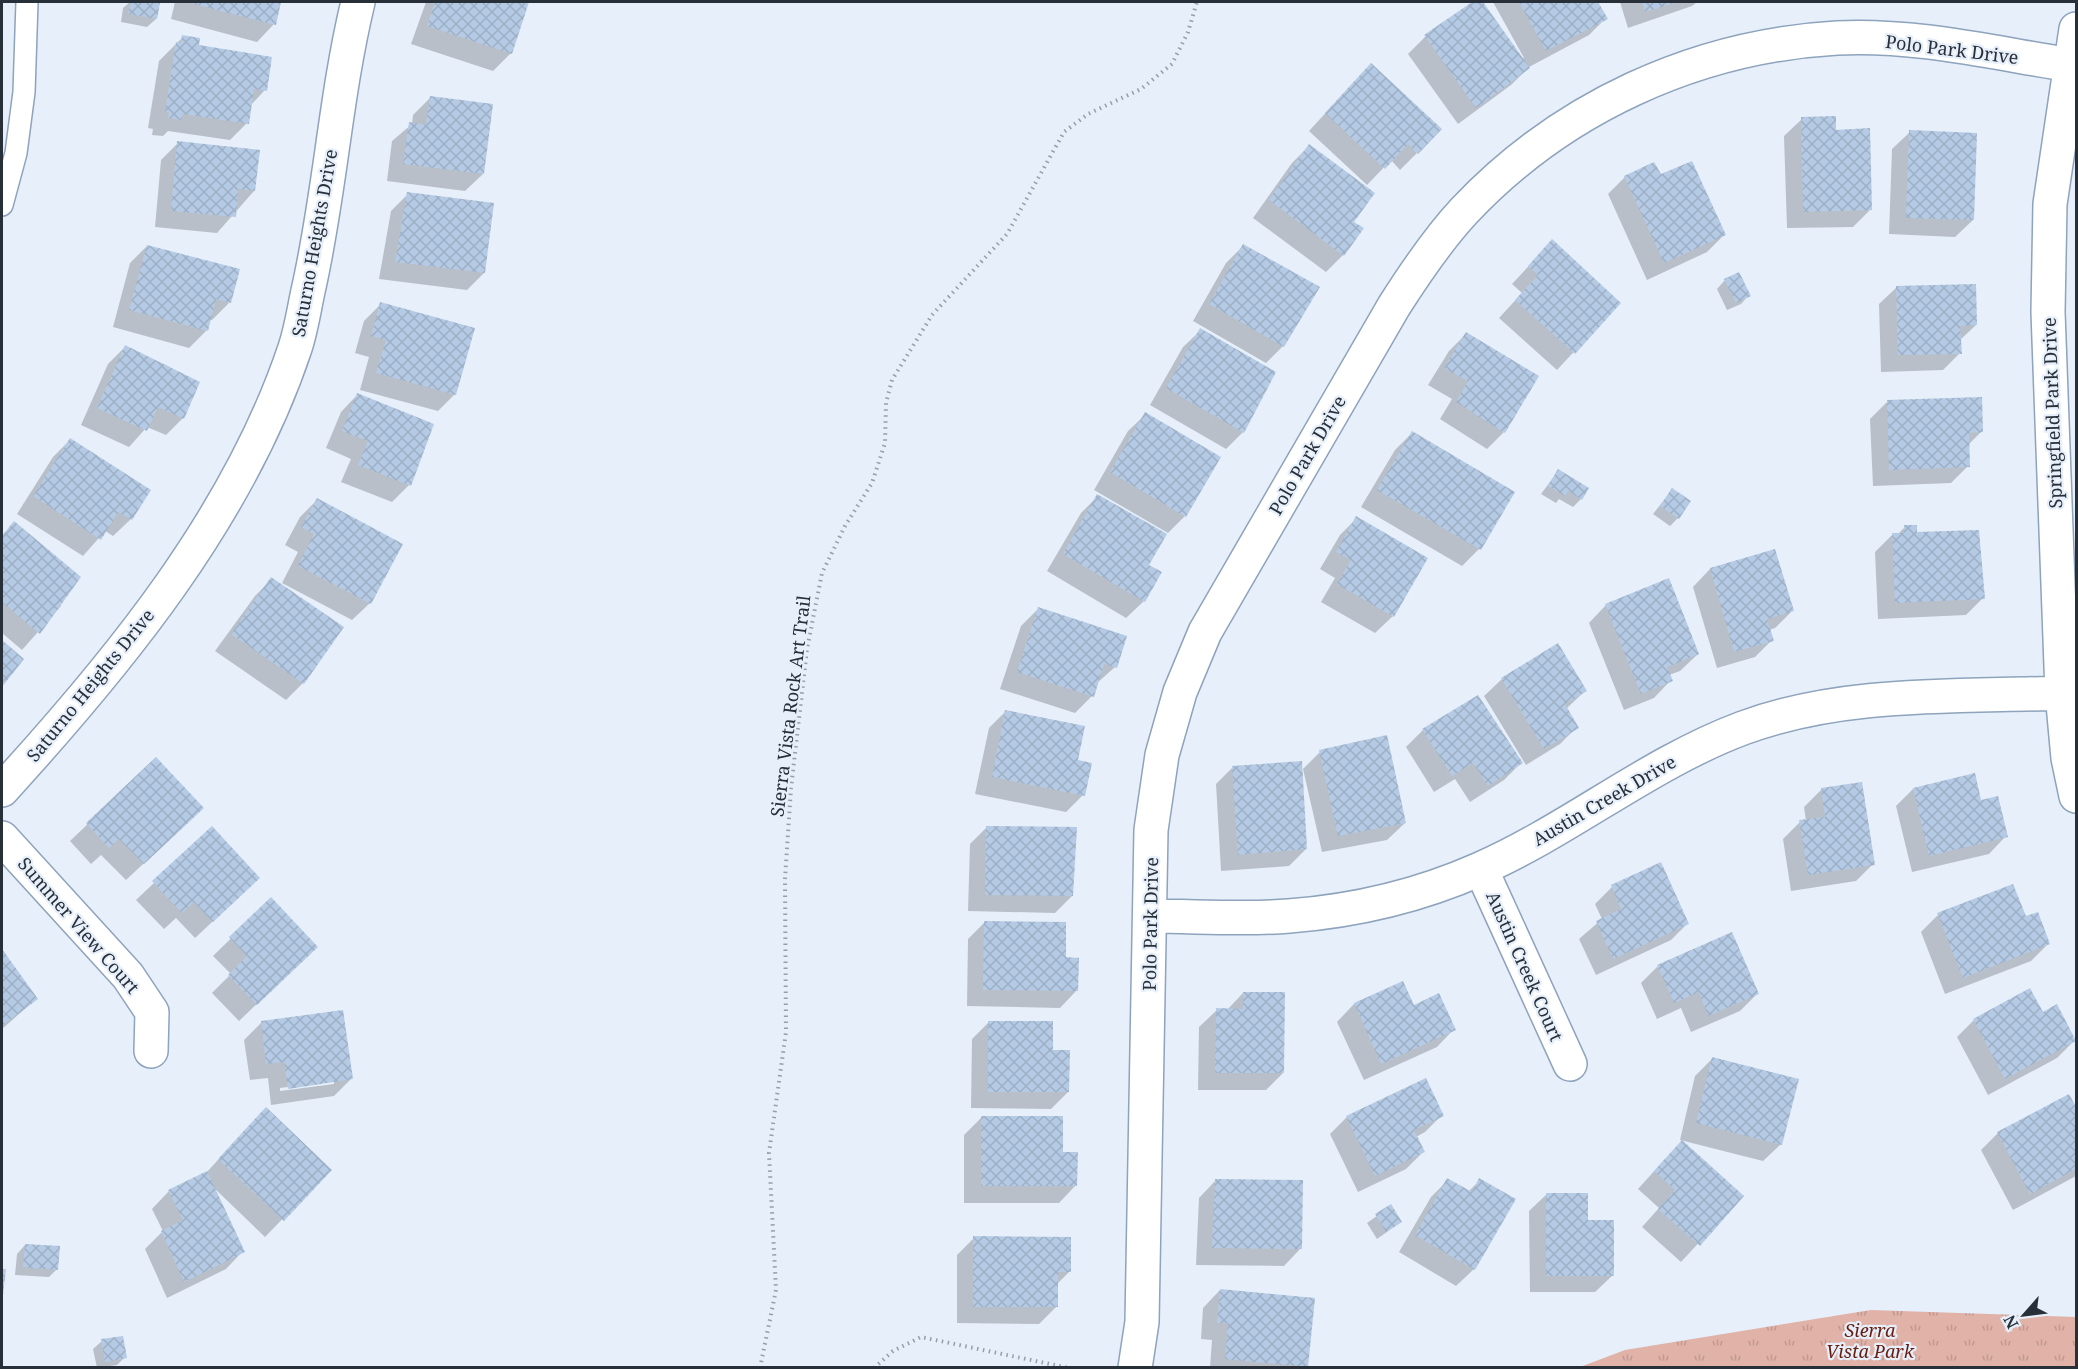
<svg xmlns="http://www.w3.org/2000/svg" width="2078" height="1369" font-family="'Noto Serif',serif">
	<defs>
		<pattern id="grass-tufts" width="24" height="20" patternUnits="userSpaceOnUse" patternTransform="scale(1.5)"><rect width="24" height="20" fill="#e0b2a8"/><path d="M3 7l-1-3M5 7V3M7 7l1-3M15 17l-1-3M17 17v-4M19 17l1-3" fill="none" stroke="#c09991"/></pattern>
		<pattern id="building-cross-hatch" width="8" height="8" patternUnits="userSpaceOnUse" patternTransform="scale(1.5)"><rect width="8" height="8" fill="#b5cbe5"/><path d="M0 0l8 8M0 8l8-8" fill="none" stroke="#9cafc5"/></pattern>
	</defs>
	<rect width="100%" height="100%" fill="#e6effa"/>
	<path fill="url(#grass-tufts)" d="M1871,1310l205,7v50h-496l45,-17z"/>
	<path fill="#0003" fill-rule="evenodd" d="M130,2l28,2 -2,15 -9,8 -26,-5 2,-14z
		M175,2h104l-5,22 -17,18 -86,-23z
		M426,2h101l-16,51 -18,18 -82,-27z
		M1475,2h6l41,57 2,-1 -31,-56h104l9,16 -17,17 -60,32 -18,18 -53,39 -50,-70 17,-17z
		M1620,2h77l-5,4 -64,22z
		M183,37l82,53 -15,16 -3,17 -17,17 -62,-9 -5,5 -11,-1 1,-6 -5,-1 11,-67z
		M1354,82l63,71 -17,17 -9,-10 -24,25 -58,-54z
		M430,98l53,76 -18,17 -78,-10 5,-40 20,-17 1,-9z
		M1802,119l33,12 36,78 -18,18 -66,1 -3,-92z
		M1910,132l63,88 -18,17 -66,-3 3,-85z
		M178,143l76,48 -37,42 -62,-6 6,-67z
		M1309,146l43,76 -9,33 -17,17 -73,-54 39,-55z
		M1660,176l64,59 -17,17 -60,28 -39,-86 17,-17z
		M408,194l76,79 -17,17 -88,-11 12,-68z
		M1552,241l67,62 -62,67 -58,-52 23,-25 -10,-9z
		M147,246l82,57 -17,17 -3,-1 -3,12 -17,17 -76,-21 17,-64z
		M1243,246l40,100 -17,17 -73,-42 33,-58z
		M1725,280l24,15 -8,9 -14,6 -10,-21z
		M1897,287l79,38 -17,16 1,12 -17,17 -62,2 -2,-68z
		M381,304l74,90 -17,17 -78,-21 9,-33 -14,-4 9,-32z
		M1201,330l42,102 -17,17 -76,-44 33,-58z
		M1466,334l38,98 -17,17 -47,-30 12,-20 -24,-14 21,-34z
		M125,347l45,20 13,51 -17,17 -19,-8 -18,20 -48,-22 27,-61z
		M358,394l74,31 -23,60 -17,17 -51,-20 10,-23 -25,-11 15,-36z
		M1887,402l95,29 -14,14v21l-17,17 -78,3 -3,-67z
		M1146,414l39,102 -17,17 -74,-43 34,-59z
		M1412,433l101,60 -34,56 -17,17 -101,-59 34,-57z
		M70,440l61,79 -18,17 -8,-5 -22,25 -66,-42 36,-57z
		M1558,471l23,28 -8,8 -14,-8 -3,4 -15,-9z
		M1672,490l6,28 -8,8 -17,-12z
		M1098,496l49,69 -3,36 -18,17 -79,-47 34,-58z
		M317,500l84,44 -31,59 -18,17 -70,-37 16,-31 -13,-7 15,-28z
		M1357,518l36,98 -18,17 -54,-31 14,-24 -15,-9 20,-34z
		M14,523l47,83 -39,44 -20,-17v-97z
		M1905,527l78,71 -17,17 -88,4 -3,-67 17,-17h5z
		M1710,569l82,42 -17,17 -6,2 3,10 -17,17 -38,11 -24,-81z
		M272,579l31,104 -17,17 -71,-49 40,-55z
		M1606,605l92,49 -18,17 -11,4 2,5 -17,18 -30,12 -35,-87z
		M1038,609l77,58 -19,17 -4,12 -17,17 -75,-24 21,-63z
		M2,642l20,17 -20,25z
		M1557,645l28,46 -19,18 11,18 -17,17 -34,21 -42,-69 18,-17z
		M1006,711l77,84 -17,17 -91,-18 14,-66z
		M1423,730l98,33 -17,17 -34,22 -15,-23 -21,13 -28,-45z
		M1320,752l85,71 -18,17 -65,12 -19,-83z
		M156,759l29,66 -59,55 -25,-25 -10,9 -21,-23z
		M1233,767l73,82 -17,17 -68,5 -5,-87z
		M1913,789l67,13 26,34 -17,18 -77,18 -16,-66z
		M1821,790l52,74 -17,17 -65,10 -8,-52 17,-17 6,-1 -2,-14z
		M987,827l85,69 -17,17 -87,-2 2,-67z
		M212,828l29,67 -46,43 -19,-20 -12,11 -28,-29z
		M1612,887l76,36 -17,17 -75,35 -17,-36 23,-20 -7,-15z
		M271,899l28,65 -60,57 -27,-28 19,-19 -18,-18z
		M1938,915l87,3 23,26 -17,17 -86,33 -24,-62z
		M985,922l92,68 -17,18 -93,-2 1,-67z
		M2,952l34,47 -34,30z
		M1658,966l99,28 -17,17 -49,21 -10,-24 -24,11 -16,-36z
		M1402,983l11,23 41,23 -17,18 -73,33 -27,-58 17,-18z
		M1243,993l40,80 -17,17h-68l1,-63 18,-17h10z
		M2042,1014l32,27 -17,17 -69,37 -31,-58 17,-17z
		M989,1022l62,29 17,41 -17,17 -80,-1 1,-69z
		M261,1023l90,56 -17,17 -63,9 -3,-27 -18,2 -6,-40zM334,1081v3l-54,7v-3z
		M1712,1059l69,85 -18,17 -83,-21 15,-64z
		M2069,1096l7,15v65l-63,34 -32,-60 17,-17z
		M1442,1115l-17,17 -9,5 7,15 -17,17 -48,23 -28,-58 17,-17z
		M981,1118l81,35 14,32 -17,18h-95v-68z
		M249,1126l81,44 -65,67 -52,-50 30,64 -17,18 -59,29 -22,-49 18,-18 -11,-22 17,-18 37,-18z
		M1665,1159l77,37 -61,66 -39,-35 17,-19 -21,-19z
		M1216,1180l85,68 -17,18 -88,-1 3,-67z
		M1448,1180l20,12 12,-12 -6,89 -18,17 -57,-34 32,-55z
		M1547,1194l40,27 26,54 -18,17h-65l-1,-81z
		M1391,1206l10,16 -24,17 -10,-16z
		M974,1238l96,33 -14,14v22l-17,17 -82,-1v-68z
		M25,1245l32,24 -8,8 -34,-2 2,-21z
		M1220,1290l87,76 -97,2 2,-28 -11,-1 2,-31z
		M102,1341l23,16 -8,8 -20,3 -4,-19z"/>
	<path fill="url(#building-cross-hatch)" d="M131,2l29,1 -3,16 -29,-5z
		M186,2h95l-5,23z
		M435,2h94l-17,52 -85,-28z
		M1472,2h11l47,66 -54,40 -52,-73z
		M1519,2h79l10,17 -62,32z
		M1642,2h35l-32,10z
		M182,35l18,3 -1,7 73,12 -5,34 -13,-2 -5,35 -66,-10 -2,6 -13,-2 1,-6h-4l11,-70 5,1z
		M1371,63l71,66 -24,25 -10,-10 -23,25 -60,-56z
		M430,96l63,8 -9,70 -81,-10 6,-42 17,3z
		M1836,116v14l34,-2 2,82 -69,2 -2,-95z
		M1909,130l68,3 -3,87 -68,-2z
		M177,141l83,9 -5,41 -17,-2 -2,28 -65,-6z
		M1309,144l66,49 -21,29 10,6 -20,28 -75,-56z
		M1692,161l34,74 -62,28 -40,-87 30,-14 7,12z
		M407,192l87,11 -9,70 -90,-11z
		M1552,239l69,64 -46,51 -60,-54 23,-25 -10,-9z
		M1243,244l77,43 -36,60 -75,-43z
		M147,245l93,24 -9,34 -15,-4 -8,32 -79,-21z
		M1739,272l12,24 -15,7 -12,-24z
		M1976,284l1,41 -17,1 2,28 -64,1 -2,-69z
		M380,302l95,26 -19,67 -80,-22 10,-33 -15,-4z
		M1200,328l76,44 -32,61 -78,-45z
		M1466,332l73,44 -34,57 -49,-31 12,-21 -24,-13z
		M125,345l75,37 -16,37 -26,-12 -11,24 -50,-23z
		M357,393l77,31 -23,62 -53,-21 10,-24 -26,-10z
		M1982,397l1,35 -14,1 1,34 -81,3 -2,-70z
		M1145,412l76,45 -35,60 -76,-45z
		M1412,431l103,61 -34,58 -104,-60z
		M70,438l81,52 -19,30 -14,-8 -17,28 -68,-44z
		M1558,469l31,19 -7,12 -14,-9 -3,5 -17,-10z
		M1672,488l19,13 -12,18 -19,-13z
		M1097,494l70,40 -18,31 13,7 -17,30 -82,-48z
		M317,498l86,46 -32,60 -73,-38 16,-32 -13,-7z
		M1356,516l72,42 -34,59 -57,-33 14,-24 -15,-8z
		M14,521l67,56 -41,57 -38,-32v-66z
		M1904,525h13v7l62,-2 6,69 -90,4 -3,-70h12z
		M1775,549l19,62 -27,8 7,22 -40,11 -24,-84z
		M271,577l73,50 -40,57 -73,-50z
		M1669,578l30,76 -32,13 6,14 -32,13 -36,-90z
		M1038,607l89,29 -10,32 -13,-4 -10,33 -77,-25z
		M2,640l22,19 -22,28z
		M1558,643l29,48 -22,13 14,24 -35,21 -43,-71z
		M1478,695l45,68 -35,23 -15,-23 -21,13 -30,-47z
		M1005,710l80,16 -7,34 14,3 -7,33 -93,-19z
		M1387,735l19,88 -68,13 -19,-86z
		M156,757l48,51 -60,56 -25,-25 -10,9 -23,-25z
		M1302,761l5,88 -69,6 -6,-89z
		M1975,773l6,27 17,-4 10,41 -79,19 -16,-68z
		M1862,782l13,83 -67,10 -9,-55 26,-3 -4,-29z
		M212,826l48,52 -47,44 -19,-20 -12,11 -30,-32z
		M986,826l91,1 -4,69 -88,-1z
		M1661,862l28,62 -76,35 -17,-38 25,-12 -10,-24z
		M2013,884l13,32 12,-4 12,32 -87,34 -26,-65z
		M271,897l47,50 -61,58 -29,-30 19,-19 -18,-19z
		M984,921l82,1v35l13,1 -1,33 -95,-1z
		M1732,932l27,62 -51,22 -9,-24 -25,11 -17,-38z
		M2,949l36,50 -36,27z
		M1403,981l11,24 25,-12 17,37 -75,34 -27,-61z
		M2030,988l13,24 14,-8 19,37 -71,38 -32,-60z
		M1243,992h42l-1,81h-69l1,-65 27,1z
		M343,1010l10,69 -65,10 -4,-27 -18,2 -5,-43z
		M988,1021h65v29h17l-1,42h-81z
		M1712,1057l87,22 -17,66 -86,-22z
		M1426,1078l18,38 -30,14 11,22 -50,24 -29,-60z
		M2069,1094l7,13v62l-46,25 -33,-62z
		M266,1107l66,63 -48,51 -66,-62z
		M981,1116h82v36h15l-1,34h-96z
		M1682,1140l62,56 -44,50 -42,-37 17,-19 -21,-19z
		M207,1171l38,81 -61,30 -23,-51 22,-11 -15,-30z
		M1447,1178l25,14 7,-14 37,21 -41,71 -60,-35z
		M1215,1179l88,1 -1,69 -90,-1z
		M1546,1193h42v27h26v56h-68z
		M1391,1204l11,18 -16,10 -11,-18z
		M973,1236l98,1v35h-13v35h-85z
		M25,1244l35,2 -2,24 -35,-3z
		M2,1269h4l-3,26h-1z
		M1220,1289l95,9 -7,69 -83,-8 3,-36h-11z
		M123,1336l4,22 -22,4 -4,-23z"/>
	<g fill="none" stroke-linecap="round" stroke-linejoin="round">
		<g stroke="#8ea3bc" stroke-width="24">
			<path id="service" d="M2,205l14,-52 8,-61 3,-90"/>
		</g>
		<g stroke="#8ea3bc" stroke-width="36">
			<path id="minor" d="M2076,29l-26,175 -2,108 14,381 6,65 8,38
				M2,790c117,-128 237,-274 293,-442 6,-18 9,-38 13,-57 22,-96 27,-194 50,-289
				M2,838l126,138 24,36 -1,39
				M1481,869l89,195
				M1150,916c46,0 94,4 139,0 66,-5 130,-20 191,-47 91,-40 169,-106 263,-141 100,-37 213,-31 319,-35
				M1135,1368l7,-46 9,-492 11,-75 18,-63 25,-60 189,-326c21,-33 43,-66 70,-95 97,-103 231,-165 373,-173 78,-4 157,15 234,27"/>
		</g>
		<path stroke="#969fa9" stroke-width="4" stroke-dasharray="1.5 4.5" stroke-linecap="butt" d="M760,1368l16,-78 -7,-137 17,-121 -1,-153 6,-91 16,-139 15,-76 23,-47 27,-43 13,-40 1,-40 6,-23 40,-65 75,-81 57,-102 24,-18 53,-25 31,-25 16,-32 9,-30
			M874,1368l19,-17 28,-14 148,31"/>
		<use href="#service" stroke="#fff" stroke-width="21"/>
		<use href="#minor" stroke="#fff" stroke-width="33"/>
	</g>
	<g text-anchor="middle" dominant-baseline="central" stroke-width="4.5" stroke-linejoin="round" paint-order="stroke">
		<g font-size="18" fill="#272f39" stroke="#e6effa">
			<text transform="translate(1952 49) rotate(7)">Polo Park Drive</text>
			<text transform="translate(314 243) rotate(-80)">Saturno Heights Drive</text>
			<text transform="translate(2052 413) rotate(-92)">Springfield Park Drive</text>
			<text transform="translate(1307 455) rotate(-60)">Polo Park Drive</text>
			<text transform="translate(90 685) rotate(-51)">Saturno Heights Drive</text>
			<text transform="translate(790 706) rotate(-83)">Sierra Vista Rock Art Trail</text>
			<text transform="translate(1604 800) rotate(-30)">Austin Creek Drive</text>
			<text transform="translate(1150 924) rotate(-89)">Polo Park Drive</text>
			<text transform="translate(79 925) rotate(49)">Summer View Court</text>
			<text transform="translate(1525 966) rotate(66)">Austin Creek Court</text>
		</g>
		<g font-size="18" font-style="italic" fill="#671c0e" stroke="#e6effa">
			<text x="1870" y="1330">Sierra<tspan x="1870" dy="21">Vista Park</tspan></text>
		</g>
	</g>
	<rect width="2078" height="1369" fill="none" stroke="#272f39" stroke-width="6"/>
	<g transform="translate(2024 1315) rotate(242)" stroke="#e6effa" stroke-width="4.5" paint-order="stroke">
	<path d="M0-4.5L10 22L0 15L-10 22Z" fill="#272f39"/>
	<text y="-9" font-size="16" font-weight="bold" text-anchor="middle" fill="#272f39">N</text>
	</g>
</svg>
